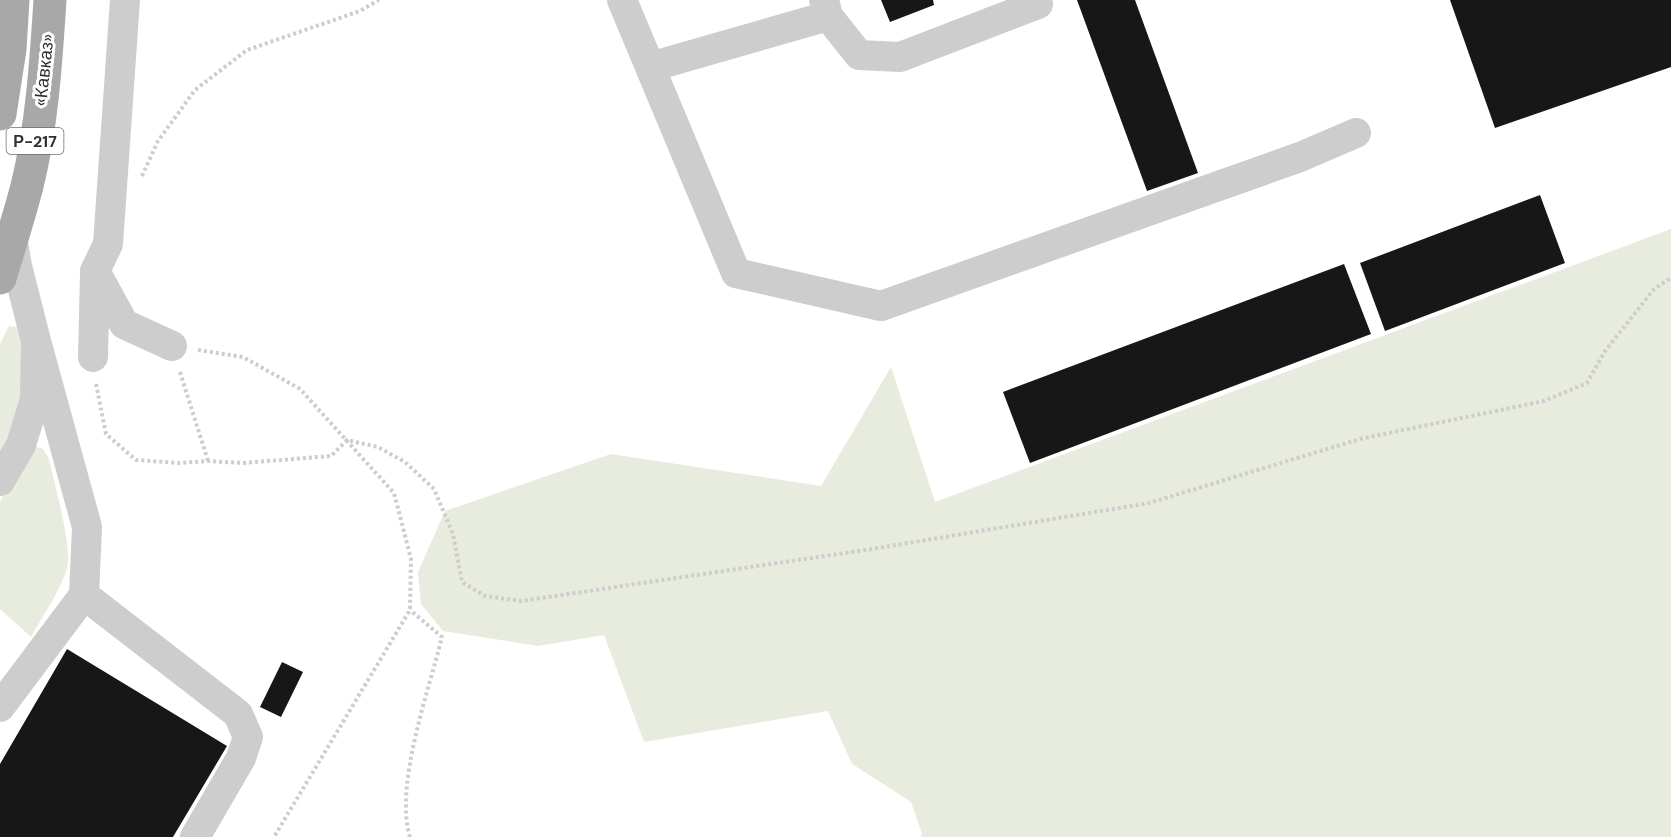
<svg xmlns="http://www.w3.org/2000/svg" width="1671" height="837" font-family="'DM Sans',sans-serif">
	<rect width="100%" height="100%" fill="#fff"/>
	<path fill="#e7ecdf" d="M1671,229v608h-750l1,-3 -11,-32 -59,-38 -24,-53 -184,31 -40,-107 -66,11 -95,-15 -22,-27 -3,-32 27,-61 166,-57 210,32 70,-119 44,135z
		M9,326l8,1 7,22 -2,65 -22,44v-114z
		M34,446l9,3 6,10c5,24 24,89 18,109 -7,24 -24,47 -36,69l-31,-28v-107l26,-52z"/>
	<path fill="#171717" d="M881,0h52l1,5 -44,17z
		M1077,0h58l63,173 -51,18z
		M1450,0h221v67l-176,61z
		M1540,195l25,68 -180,68 -25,-68z
		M1344,264l27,70 -341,129 -27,-71z
		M67,649l160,97 -54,91h-173v-73z
		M282,662l21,10 -22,45 -21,-10z"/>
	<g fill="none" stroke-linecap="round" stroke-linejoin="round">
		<path stroke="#cdcdcd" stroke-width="4" stroke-dasharray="3 3" stroke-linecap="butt" d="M142,176l16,-35 37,-51 52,-40 113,-39 19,-11
			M198,350l45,7 57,32 94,104 17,66 -1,51 -136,227
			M180,372l28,89
			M96,384l10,50 30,26 43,3 29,-2 35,2 88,-7 16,-16 31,7 27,15 29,27 19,45 9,48 23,14 36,5 351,-52 277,-46 211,-64 184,-38 43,-18 18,-32 49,-62 17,-11
			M410,837c-16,-51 19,-147 32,-200l-32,-27"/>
		<path stroke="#cdcdcd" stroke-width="30" d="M125,0l-17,244 -13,27 29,53 48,22
			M622,0l28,67 178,-51 -4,-16
			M828,16l31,39 41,2 138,-53 -1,-4
			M650,67l86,206 145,33 419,-149 56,-24
			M93,357l2,-84
			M0,481l21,-36 14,-46 1,-58 -19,-75 -5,-29
			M84,595l154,119 10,23 -7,21 -46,79
			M0,707l84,-112 3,-68 -51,-186"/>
		<path stroke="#a8a8a8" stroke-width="33" d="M0,114l10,-65 3,-49
			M0,278c9,-30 19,-61 27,-92 15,-60 19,-124 23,-186"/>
	</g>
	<g text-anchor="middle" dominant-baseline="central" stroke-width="6" stroke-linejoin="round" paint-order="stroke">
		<rect fill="#fff" stroke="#6e6e6e" stroke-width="1.5" x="6.5" y="128" width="57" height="26" rx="4.5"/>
		<g font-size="16" font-weight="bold" fill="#303030">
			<text x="35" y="141">Р-217</text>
		</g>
		<g font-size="18" fill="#303030" stroke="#fff">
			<text transform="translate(44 70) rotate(-84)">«Кавказ»</text>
		</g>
	</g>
</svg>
